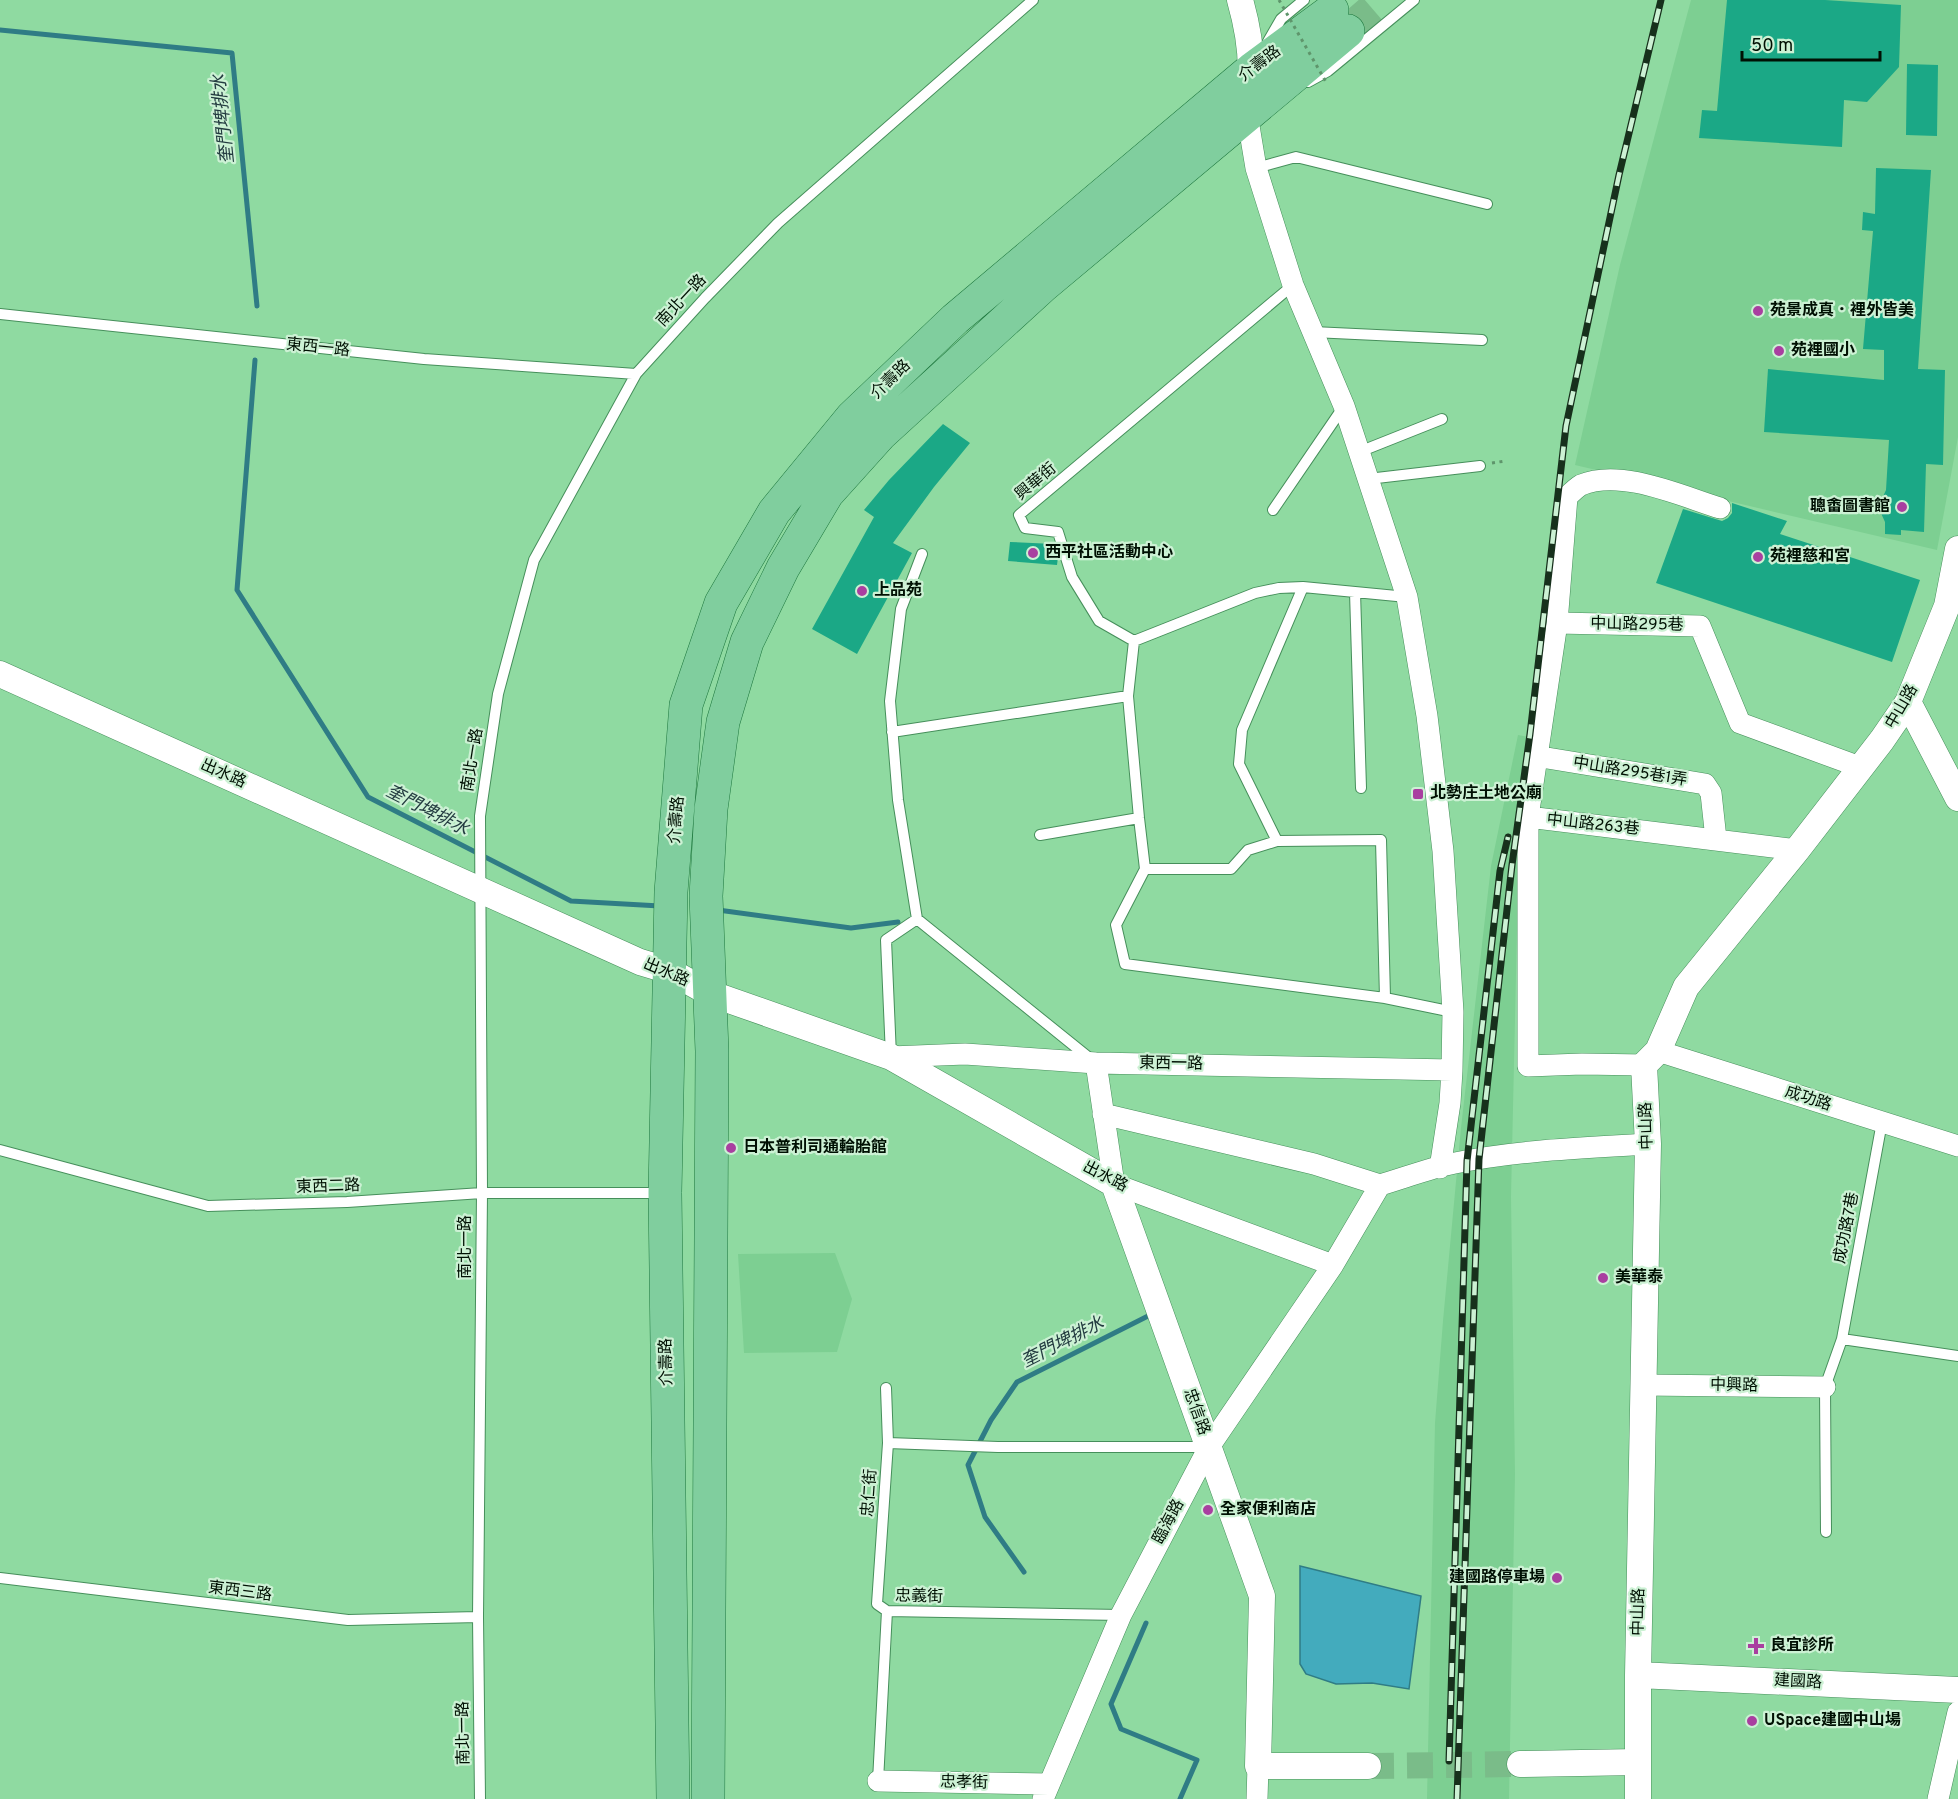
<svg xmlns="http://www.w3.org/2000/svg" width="1958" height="1799" font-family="Overpass,'Noto Sans TC',sans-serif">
	<rect width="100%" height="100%" fill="#8fdaa1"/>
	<path fill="#7dcf92" d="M1691,0h267v437l-21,113 -362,-85 45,-200z
		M1518,735l17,3 -18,192 -6,267 4,277 -6,325h-82l8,-376 8,-102 18,-193 30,-262z
		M835,1253l17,46 -15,53 -93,1 -6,-99z"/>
	<path fill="#43abbd" stroke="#2f7c85" stroke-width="1.5" d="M1300,1566l121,30 -12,93 -37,-6 -36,1 -30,-10 -6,-10z"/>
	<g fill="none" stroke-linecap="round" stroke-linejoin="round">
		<path stroke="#2f7c85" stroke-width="5" d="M0,30l232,23 25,253
			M255,360l-18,230 131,207 203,104 89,5
			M718,910l133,18 47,-6
			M1024,1572l-39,-55 -17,-52 23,-45 26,-38 135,-68
			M1146,1623l-35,81 10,25 76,31 -17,39"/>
	</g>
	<path fill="#1ba886" d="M1727,0h98l76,5 -2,62 -32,35 -23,-2 -2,47 -143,-9 3,-28 15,1z
		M1907,64l31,1 -1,71 -31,-1z
		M1876,168l55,2 -13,199 27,1 -2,95 -17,-1 -2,68 -23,-2v5l-16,-1v-12l-5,-11v-8l6,-13 3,-50 -125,-8 4,-63 116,11v-30l-21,-1 10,-118 -11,-1 1,-18 12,2z
		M943,424l27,19 -36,44 -41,56 19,10 -55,101 -45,-25 62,-112 -10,-7 25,-30z
		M1732,503l55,18 -7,13 140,46 -28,82 -236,-79 27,-74 39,12 6,-3 4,-5z
		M1010,542l44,2 4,13 -1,8 -49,-4z"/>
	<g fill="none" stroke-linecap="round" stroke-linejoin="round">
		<path stroke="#7abc89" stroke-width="26" stroke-dasharray="26 13" stroke-linecap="butt" d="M1368,1766l152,-2"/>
		<path stroke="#7abc89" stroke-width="33" stroke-dasharray="33 16" stroke-linecap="butt" d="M1348,31l36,-31"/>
		<g stroke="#468f5b" stroke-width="12">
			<path id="service" d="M1266,45l15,-26 23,-19
				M1308,82l20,-11 86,-71
				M1256,168l40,-11 191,47
				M1293,285l-274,230 6,13 33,4 14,45 27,44 35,20 121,-48 24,-5 24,-1 104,10
				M0,314l424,45 212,15
				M1313,332l169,8
				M1359,452l83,-33
				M1368,479l112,-13
				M1273,510l71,-104
				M1355,592l6,196
				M1134,641l-6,55 11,122 6,51 -29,56 9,39 260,34 68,14
				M892,732l236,-36
				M1040,835l99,-17
				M1277,841l-38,-77 3,-34 61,-143
				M1145,869h86l17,-19 29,-9 104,-1 4,158
				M917,919l-19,-119 -8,-99 11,-92 21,-55
				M891,1056l-5,-116 31,-21 176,142
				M1882,1122l-40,217 116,17
				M0,1150l208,56 139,-4 135,-9h179
				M886,1388l2,55
				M1826,1532l-1,-145 17,-48
				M0,1578l348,42 130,-3
				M887,1611l-10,-7 11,-161 110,4h211
				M878,1781l9,-170 234,4
				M480,1799l-2,-182 4,-424 -2,-377 18,-122 36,-134 102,-186 69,-76 73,-75 255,-223"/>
		</g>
		<g stroke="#468f5b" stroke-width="22">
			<path id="minor" d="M1247,114l9,54 37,117 51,121 63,191 20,119 16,135 10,161 -1,58 -2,33 -10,65
				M1557,623l143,3 40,97 120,44
				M1535,756l170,28 6,9 5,46
				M1528,817l29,-194 10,-126c4,-4 9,-9 14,-12 40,-17 100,11 139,23
				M1658,1051l300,95
				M891,1057l74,-3 131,9 356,7
				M1096,1063l18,121 219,81
				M1644,1065l-62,-1 -54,2v-249l269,33
				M1103,1114l211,50 66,21
				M1643,1385l182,2
				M878,1781l171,3
				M1043,1799l78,-184 88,-168 124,-182 47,-80c24,-7 50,-17 75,-22 64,-13 129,-15 193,-19
				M1257,1799l1,-33
				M1938,1799l20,-87"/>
		</g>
		<g stroke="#468f5b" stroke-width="27">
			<path id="tertiary" d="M1240,0c8,28 13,56 10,85
				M0,674l640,288 30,9 39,22 182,64 223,127 148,412 -4,170h110
				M1908,702l50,96
				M1638,1675l320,15
				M1520,1764l118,-2
				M1638,1799v-124l10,-531 -4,-79 14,-14 28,-64 111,-137 85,-110 26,-38 39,-96 11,-57"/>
		</g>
		<g stroke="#1d773e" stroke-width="34">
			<path id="primary" d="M673,1799l-8,-606 6,-301 15,-187 35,-102 53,-91 78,-95 103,-98 297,-250 80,-59
				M708,1799l4,-748 -6,-155 5,-87 12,-87 24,-80 36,-74 44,-74 54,-60 162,-148 305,-255"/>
		</g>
		<path stroke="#5e956b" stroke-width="3" stroke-dasharray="3 4.5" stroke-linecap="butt" d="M1492,463l13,-2"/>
		<use href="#service" stroke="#fff" stroke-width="10"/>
		<use href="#minor" stroke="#fff" stroke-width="21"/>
		<use href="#tertiary" stroke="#fff" stroke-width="26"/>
		<use href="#primary" stroke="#80ce9e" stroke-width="33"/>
		<g stroke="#17301c" stroke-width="7">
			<path id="rail" d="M1449,1761l18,-600 33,-290 8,-34
				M1457,1799l22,-640 33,-294 18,-131 36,-308 53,-251 42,-175"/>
		</g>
		<use href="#rail" stroke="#ccf1d4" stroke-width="4.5" stroke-dasharray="14" stroke-linecap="butt"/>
		<path stroke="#5e956b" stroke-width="3" stroke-dasharray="3 4.5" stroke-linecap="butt" d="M1279,0l47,82"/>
	</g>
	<g fill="#a93fa0" stroke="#ccf1d4" stroke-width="2">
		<circle cx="1758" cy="311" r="6"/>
		<circle cx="1779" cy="351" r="6"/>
		<circle cx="1902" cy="507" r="6"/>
		<circle cx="1033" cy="553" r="6"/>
		<circle cx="1758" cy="557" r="6"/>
		<circle cx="862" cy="591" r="6"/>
		<rect x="1412" y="788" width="12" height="12" rx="3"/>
		<circle cx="731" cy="1148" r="6"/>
		<circle cx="1603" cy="1278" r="6"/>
		<circle cx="1208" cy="1510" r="6"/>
		<circle cx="1557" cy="1578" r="6"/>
		<path d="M1753 1637h6v6h6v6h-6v6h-6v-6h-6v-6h6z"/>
		<circle cx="1752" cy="1721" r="6"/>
	</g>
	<g text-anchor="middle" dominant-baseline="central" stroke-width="4.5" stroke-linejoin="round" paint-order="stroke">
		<g font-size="16" fill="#001003" stroke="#ccf1d4">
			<text transform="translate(1260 64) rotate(-37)">介壽路</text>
			<text transform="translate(682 301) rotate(-47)">南北一路</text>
			<text transform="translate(318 348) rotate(6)">東西一路</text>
			<text transform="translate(891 380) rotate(-44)">介壽路</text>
			<text transform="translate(1036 482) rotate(-40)">興華街</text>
			<text transform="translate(1637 625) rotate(1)">中山路295巷</text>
			<text transform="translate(1902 707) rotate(-60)">中山路</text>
			<text transform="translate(473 760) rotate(-81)">南北一路</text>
			<text transform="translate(1630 772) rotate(9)">中山路295巷1弄</text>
			<text transform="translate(223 774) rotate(24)">出水路</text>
			<text transform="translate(677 820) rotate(-85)">介壽路</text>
			<text transform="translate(1593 825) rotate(6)">中山路263巷</text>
			<text transform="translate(666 973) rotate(23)">出水路</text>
			<text transform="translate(1171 1064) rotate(1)">東西一路</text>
			<text transform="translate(1808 1099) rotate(18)">成功路</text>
			<text transform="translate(1647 1126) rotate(-92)">中山路</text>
			<text transform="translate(1105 1177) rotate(27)">出水路</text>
			<text transform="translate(328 1187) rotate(-2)">東西二路</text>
			<text transform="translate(1847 1228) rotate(-79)">成功路7巷</text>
			<text transform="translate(466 1247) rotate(-90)">南北一路</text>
			<text transform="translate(667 1362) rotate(-91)">介壽路</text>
			<text transform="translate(1734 1386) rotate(1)">中興路</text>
			<text transform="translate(1196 1412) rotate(70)">忠信路</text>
			<text transform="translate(870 1493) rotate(-86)">忠仁街</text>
			<text transform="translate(1169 1522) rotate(-62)">臨海路</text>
			<text transform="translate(240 1592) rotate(7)">東西三路</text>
			<text transform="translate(919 1597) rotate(1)">忠義街</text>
			<text transform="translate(1639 1612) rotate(-89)">中山路</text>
			<text transform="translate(1798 1682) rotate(3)">建國路</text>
			<text transform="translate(464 1733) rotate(-91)">南北一路</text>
			<text transform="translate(964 1783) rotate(1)">忠孝街</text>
		</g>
		<g font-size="16" font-weight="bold" fill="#001003" stroke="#ccf1d4" text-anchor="start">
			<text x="1770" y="311">苑景成真．裡外皆美</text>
			<text x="1791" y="351">苑裡國小</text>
			<text x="1890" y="507" text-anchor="end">聰畬圖書館</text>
			<text x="1045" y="553">西平社區活動中心</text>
			<text x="1770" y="557">苑裡慈和宮</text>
			<text x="874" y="591">上品苑</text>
			<text x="1430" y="794">北勢庄土地公廟</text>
			<text x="743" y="1148">日本普利司通輪胎館</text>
			<text x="1615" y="1278">美華泰</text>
			<text x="1220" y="1510">全家便利商店</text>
			<text x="1545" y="1578" text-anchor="end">建國路停車場</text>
			<text x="1770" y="1646">良宜診所</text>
			<text x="1764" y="1721">USpace建國中山場</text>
		</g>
		<g font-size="18" font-style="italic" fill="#233b40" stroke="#ccf1d4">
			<text transform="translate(224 119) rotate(-96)">奎門埤排水</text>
			<text transform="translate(427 811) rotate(27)">奎門埤排水</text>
			<text transform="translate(1063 1343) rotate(-27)">奎門埤排水</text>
		</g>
	</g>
	<path d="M1742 51v9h138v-9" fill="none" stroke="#001003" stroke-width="3"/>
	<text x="1751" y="51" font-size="18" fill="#001003" stroke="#ccf1d4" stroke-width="4.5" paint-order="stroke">50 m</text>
</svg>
